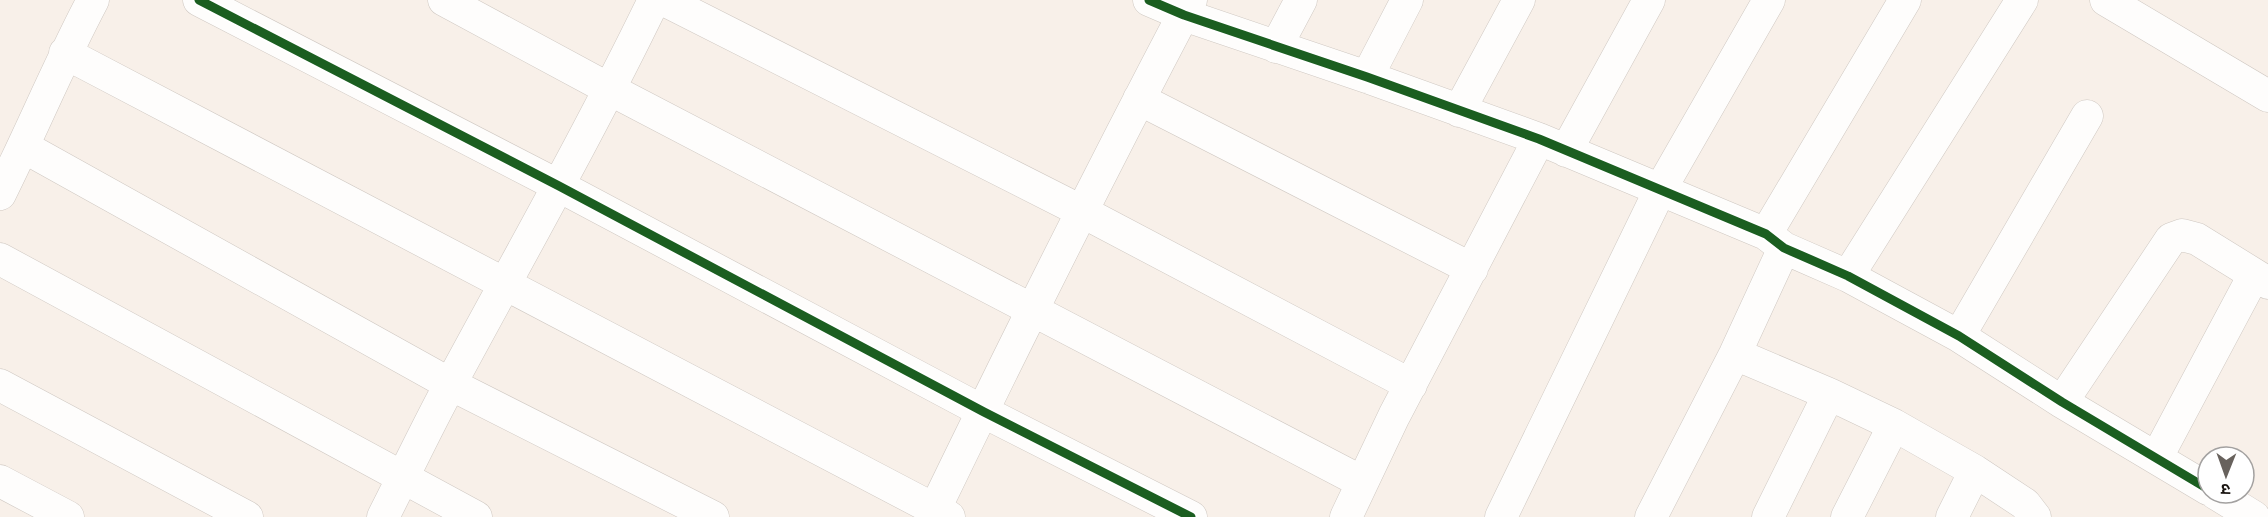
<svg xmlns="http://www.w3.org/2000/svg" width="2268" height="517" font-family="Quicksand,'Noto Sans Devanagari',sans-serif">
	<rect width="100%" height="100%" fill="#f8f0e9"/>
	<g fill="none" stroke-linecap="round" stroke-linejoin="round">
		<g stroke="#cfc8c2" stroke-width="33">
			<path id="street" d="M199,0l360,186 425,226 207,105
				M444,0l167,90 751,392
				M664,0l417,211 330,174
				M1149,0l35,15 183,62 172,62 227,95 18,14 64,28 111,60 103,66 146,87
				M2106,0l162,96
				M1276,47l25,-47
				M65,53l884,464
				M1367,77l40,-77
				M1139,99l333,170
				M1459,111l60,-111
				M24,147l426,237 263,133
				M1566,151l83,-151
				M0,194c32,-64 59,-130 93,-194
				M1766,234l139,-234
				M0,259l476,258
				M1848,276l174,-276
				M1959,336l128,-220
				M1735,354l94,40 65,31 81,46 50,33 10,13
				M0,385l247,132
				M2062,402l109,-163 11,-4 15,4 71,44
				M2157,457l97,-182
				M0,481l68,36
				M2215,493l39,24
				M383,517c23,-45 44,-90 68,-134 69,-128 140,-253 203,-383
				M931,517c84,-174 170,-346 260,-517
				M1346,517l48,-101 145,-277
				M1501,517l159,-327 109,-190
				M1651,517l84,-163 49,-106
				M1768,517l61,-123
				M1847,517l47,-92
				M1952,517l23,-46"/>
		</g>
		<use href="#street" stroke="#fefdfc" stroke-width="32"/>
		<g stroke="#fff" stroke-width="13">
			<path id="cycleway" d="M199,0l360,186 425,226 207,105
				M1149,0l35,15 183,62 172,62 227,95 18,14 64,28 111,60 103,66 146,87"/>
		</g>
		<use href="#cycleway" stroke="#1b5e20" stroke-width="9"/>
	</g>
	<g transform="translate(2226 475) rotate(181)"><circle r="28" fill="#ffffff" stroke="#a3a1a0" stroke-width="1.5"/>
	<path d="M0-4.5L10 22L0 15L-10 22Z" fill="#68625d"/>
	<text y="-9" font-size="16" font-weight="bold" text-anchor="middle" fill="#1a1511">उ</text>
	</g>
</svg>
